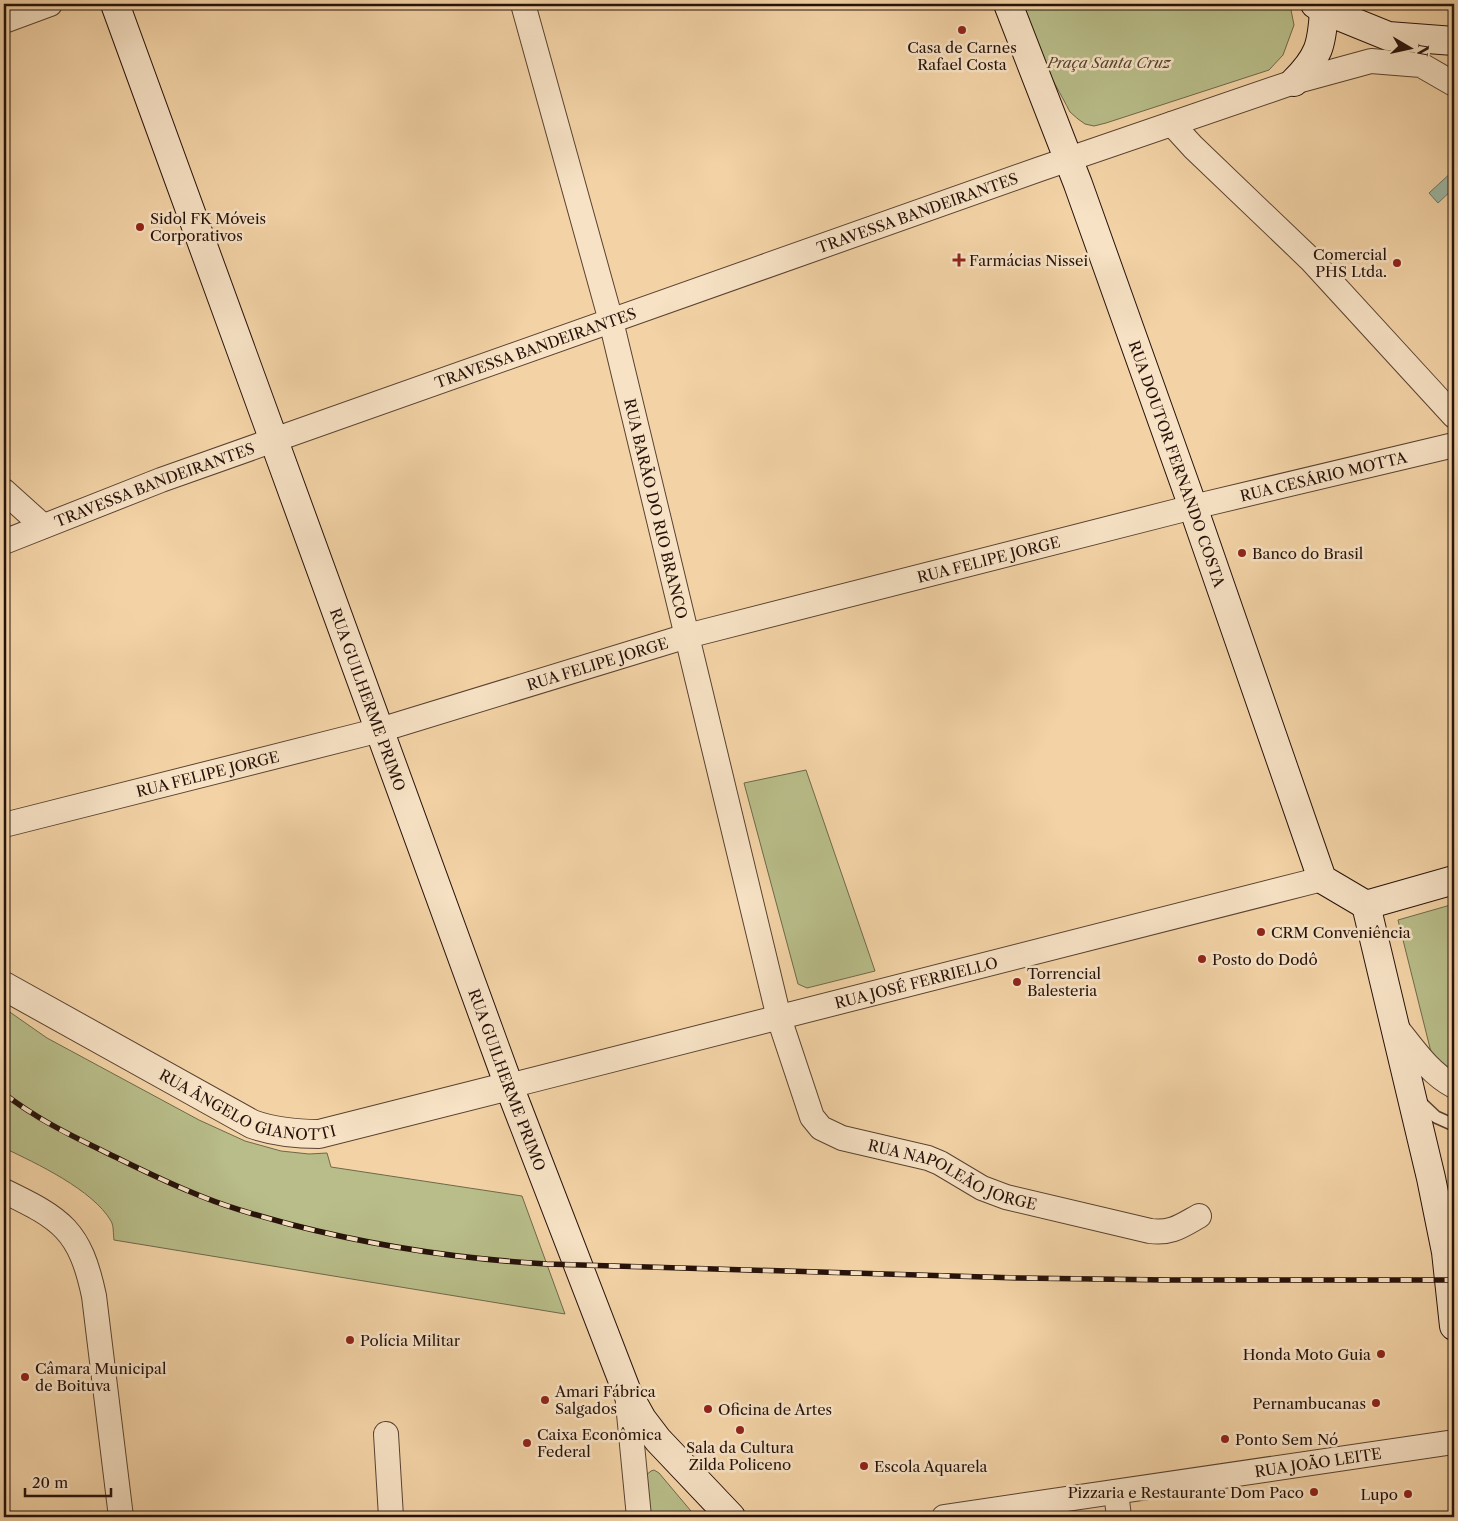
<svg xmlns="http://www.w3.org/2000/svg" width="1458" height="1521" font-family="'Libre Caslon Text',serif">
	<rect width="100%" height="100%" fill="#f3d3a6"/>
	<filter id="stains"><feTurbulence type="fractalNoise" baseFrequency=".004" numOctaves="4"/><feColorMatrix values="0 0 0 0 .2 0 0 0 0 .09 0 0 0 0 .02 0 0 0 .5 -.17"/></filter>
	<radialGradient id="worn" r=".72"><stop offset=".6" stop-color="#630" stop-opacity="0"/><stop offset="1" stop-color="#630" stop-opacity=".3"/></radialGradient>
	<path fill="#b8bd89" stroke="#6f684a" d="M1023,4h263l5,6 3,15 -11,30 -14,15 -163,53 -12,3 -9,-2 -7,-5 -8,-7c-18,-35 -41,-69 -47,-108z
		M806,770l69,201 -68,17 -9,-4 -54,-201z
		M1454,904v168l-7,-4 -16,-16 -33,-132z
		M4,1008l43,30 152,82 46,21 36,10 28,3 18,-1 4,14 191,29 43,118 -451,-74c-1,-6 0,-14 -3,-19 -18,-31 -75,-58 -107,-73z
		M654,1470l5,3 37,44h-51v-41l6,-5z"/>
	<path fill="#9cb8a4" stroke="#6d7666" d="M1454,170v18l-16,15 -9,-10z"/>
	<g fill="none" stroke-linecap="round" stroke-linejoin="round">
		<g stroke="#594231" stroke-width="14">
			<path id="service" d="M1419,1101l17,16 18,8"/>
		</g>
		<g stroke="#594231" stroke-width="26">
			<g id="minor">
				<path id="s1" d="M523,4l88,317 168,697 33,99 9,11 21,10 86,20 12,5 42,25 24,9 144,34c21,3 31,-5 49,-15"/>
				<path d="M4,21l46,-17"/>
				<path d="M1172,124l21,23 117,112 144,157"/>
				<path d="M4,491l39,35"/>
				<path id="s2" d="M4,542l157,-62 113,-40 766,-271 254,-87 77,-21 50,4 33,19"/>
				<path id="s3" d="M4,825l376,-95 307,-94 506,-129 261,-62"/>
				<path d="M1395,1026c18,22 34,47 59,60"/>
				<path id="s4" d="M509,1086l813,-207"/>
				<path d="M4,1191c58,28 76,39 90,105l27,221"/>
				<path d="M627,1393l12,124"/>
				<path d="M386,1434l5,83"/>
				<path d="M1116,1492l3,25"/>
				<path id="s5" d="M944,1517l510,-75"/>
			</g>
		</g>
		<g stroke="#594231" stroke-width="30">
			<g id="tertiary">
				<path id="s6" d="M4,986l248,138c22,8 44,10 67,10l190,-48"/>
			</g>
		</g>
		<g stroke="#26120a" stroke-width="30">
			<g id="secondary">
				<path id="s7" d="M115,4l394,1082 118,306 15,27 16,21 73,77"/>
				<path id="s8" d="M1008,4l70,180 115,323 129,372 44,26"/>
				<path d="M1315,4l9,6 64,26 66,5"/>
				<path d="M1294,82c25,-25 28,-37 30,-72"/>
				<path d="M1366,905l65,273 15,74 8,74"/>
				<path d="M1366,905l88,-25"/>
			</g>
		</g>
		<use href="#service" stroke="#f7e2c5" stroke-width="11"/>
		<use href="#minor" stroke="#f7e2c5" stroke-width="24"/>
		<use href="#tertiary" stroke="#f7e2c5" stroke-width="28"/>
		<use href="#secondary" stroke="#f7e2c5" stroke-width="28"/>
		<g stroke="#26120a" stroke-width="5.5">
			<path id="rail" d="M4,1094c9,6 18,13 28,19 24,16 51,28 77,41 27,13 55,27 82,38 32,14 65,23 98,32 85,22 171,35 258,40l473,14 147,2h287"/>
		</g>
		<use href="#rail" stroke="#f7e2c5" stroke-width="4" stroke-dasharray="11" stroke-linecap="butt"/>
	</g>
	<g fill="#8f2418" stroke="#f7e2c5" stroke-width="2">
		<circle cx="962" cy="30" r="5"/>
		<circle cx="140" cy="227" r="5"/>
		<path d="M956.5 252.5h5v5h5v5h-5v5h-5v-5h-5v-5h5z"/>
		<circle cx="1397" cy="263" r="5"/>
		<circle cx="1242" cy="553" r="5"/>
		<circle cx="1261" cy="932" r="5"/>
		<circle cx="1202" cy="959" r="5"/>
		<circle cx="1017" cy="982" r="5"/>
		<circle cx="350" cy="1340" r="5"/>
		<circle cx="1381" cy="1354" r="5"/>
		<circle cx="25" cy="1377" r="5"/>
		<circle cx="545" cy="1400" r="5"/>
		<circle cx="1376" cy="1403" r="5"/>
		<circle cx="708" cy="1409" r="5"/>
		<circle cx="740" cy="1430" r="5"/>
		<circle cx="1225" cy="1439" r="5"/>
		<circle cx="527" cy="1443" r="5"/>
		<circle cx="864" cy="1466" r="5"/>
		<circle cx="1314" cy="1492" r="5"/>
		<circle cx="1408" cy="1494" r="5"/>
	</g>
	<g text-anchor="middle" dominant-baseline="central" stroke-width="5" stroke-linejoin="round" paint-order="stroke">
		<g font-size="15" fill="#26120a" stroke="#f7e2c5" text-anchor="start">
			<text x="962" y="47" text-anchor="middle">Casa de Carnes<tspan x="962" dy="17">Rafael Costa</tspan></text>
			<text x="150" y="218">Sidol FK Móveis<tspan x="150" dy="17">Corporativos</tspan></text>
			<text x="1387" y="254" text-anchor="end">Comercial<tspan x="1387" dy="17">PHS Ltda.</tspan></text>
			<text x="969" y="260">Farmácias Nissei</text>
			<text x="1252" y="553">Banco do Brasil</text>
			<text x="1271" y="932">CRM Conveniência</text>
			<text x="1212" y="959">Posto do Dodô</text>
			<text x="1027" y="973">Torrencial<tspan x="1027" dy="17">Balesteria</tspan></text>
			<text x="360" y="1340">Polícia Militar</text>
			<text x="1371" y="1354" text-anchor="end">Honda Moto Guia</text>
			<text x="35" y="1368">Câmara Municipal<tspan x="35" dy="17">de Boituva</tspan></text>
			<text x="555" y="1391">Amari Fábrica<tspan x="555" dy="17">Salgados</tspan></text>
			<text x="1366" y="1403" text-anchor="end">Pernambucanas</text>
			<text x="718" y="1409">Oficina de Artes</text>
			<text x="537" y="1434">Caixa Econômica<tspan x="537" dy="17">Federal</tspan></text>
			<text x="1235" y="1439">Ponto Sem Nó</text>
			<text x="740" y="1447" text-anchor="middle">Sala da Cultura<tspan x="740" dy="17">Zilda Policeno</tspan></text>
			<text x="874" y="1466">Escola Aquarela</text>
			<text x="1304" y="1492" text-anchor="end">Pizzaria e Restaurante Dom Paco</text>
			<text x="1398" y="1494" text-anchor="end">Lupo</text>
		</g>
		<g font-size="15" font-style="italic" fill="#524530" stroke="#f7e2c5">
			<text x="1109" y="62">Praça Santa Cruz</text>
		</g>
		<g font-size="15" fill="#26120a" stroke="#f7e2c5">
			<text stroke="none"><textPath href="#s2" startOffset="971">TRAVESSA BANDEIRANTES</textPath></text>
			<text stroke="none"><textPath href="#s2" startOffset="566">TRAVESSA BANDEIRANTES</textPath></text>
			<text stroke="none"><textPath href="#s8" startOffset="490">RUA DOUTOR FERNANDO COSTA</textPath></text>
			<text stroke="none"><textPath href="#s3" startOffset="1365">RUA CESÁRIO MOTTA</textPath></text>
			<text stroke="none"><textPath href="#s2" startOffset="161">TRAVESSA BANDEIRANTES</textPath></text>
			<text stroke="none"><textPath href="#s1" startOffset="522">RUA BARÃO DO RIO BRANCO</textPath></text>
			<text stroke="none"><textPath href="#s3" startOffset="1020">RUA FELIPE JORGE</textPath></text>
			<text stroke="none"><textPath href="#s3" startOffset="615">RUA FELIPE JORGE</textPath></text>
			<text stroke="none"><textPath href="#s7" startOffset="740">RUA GUILHERME PRIMO</textPath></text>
			<text stroke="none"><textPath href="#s3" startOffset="210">RUA FELIPE JORGE</textPath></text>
			<text stroke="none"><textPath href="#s4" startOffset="420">RUA JOSÉ FERRIELLO</textPath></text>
			<text stroke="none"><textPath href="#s7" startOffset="1145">RUA GUILHERME PRIMO</textPath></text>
			<text stroke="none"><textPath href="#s6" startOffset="274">RUA ÂNGELO GIANOTTI</textPath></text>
			<text stroke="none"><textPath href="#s1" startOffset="1305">RUA NAPOLEÃO JORGE</textPath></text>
			<text stroke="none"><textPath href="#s5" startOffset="378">RUA JOÃO LEITE</textPath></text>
		</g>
	</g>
	<rect width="1458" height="1521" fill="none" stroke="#f3d3a6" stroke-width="20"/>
	<rect x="5" y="5" width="1448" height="1511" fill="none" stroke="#26120a" stroke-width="2.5"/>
	<rect x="10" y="10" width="1438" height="1501" fill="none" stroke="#26120a"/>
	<g transform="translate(1410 48) rotate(99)" stroke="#f7e2c5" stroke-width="4" paint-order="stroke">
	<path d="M0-4L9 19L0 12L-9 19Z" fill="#26120a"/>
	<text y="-8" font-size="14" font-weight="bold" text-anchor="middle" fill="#26120a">N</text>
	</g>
	<path d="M25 1488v8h86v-8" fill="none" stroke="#26120a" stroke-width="2.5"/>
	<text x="32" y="1488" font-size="15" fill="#26120a" stroke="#f7e2c5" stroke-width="4" paint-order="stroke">20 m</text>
	<rect width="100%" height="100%" filter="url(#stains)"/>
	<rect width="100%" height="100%" fill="url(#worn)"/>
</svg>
